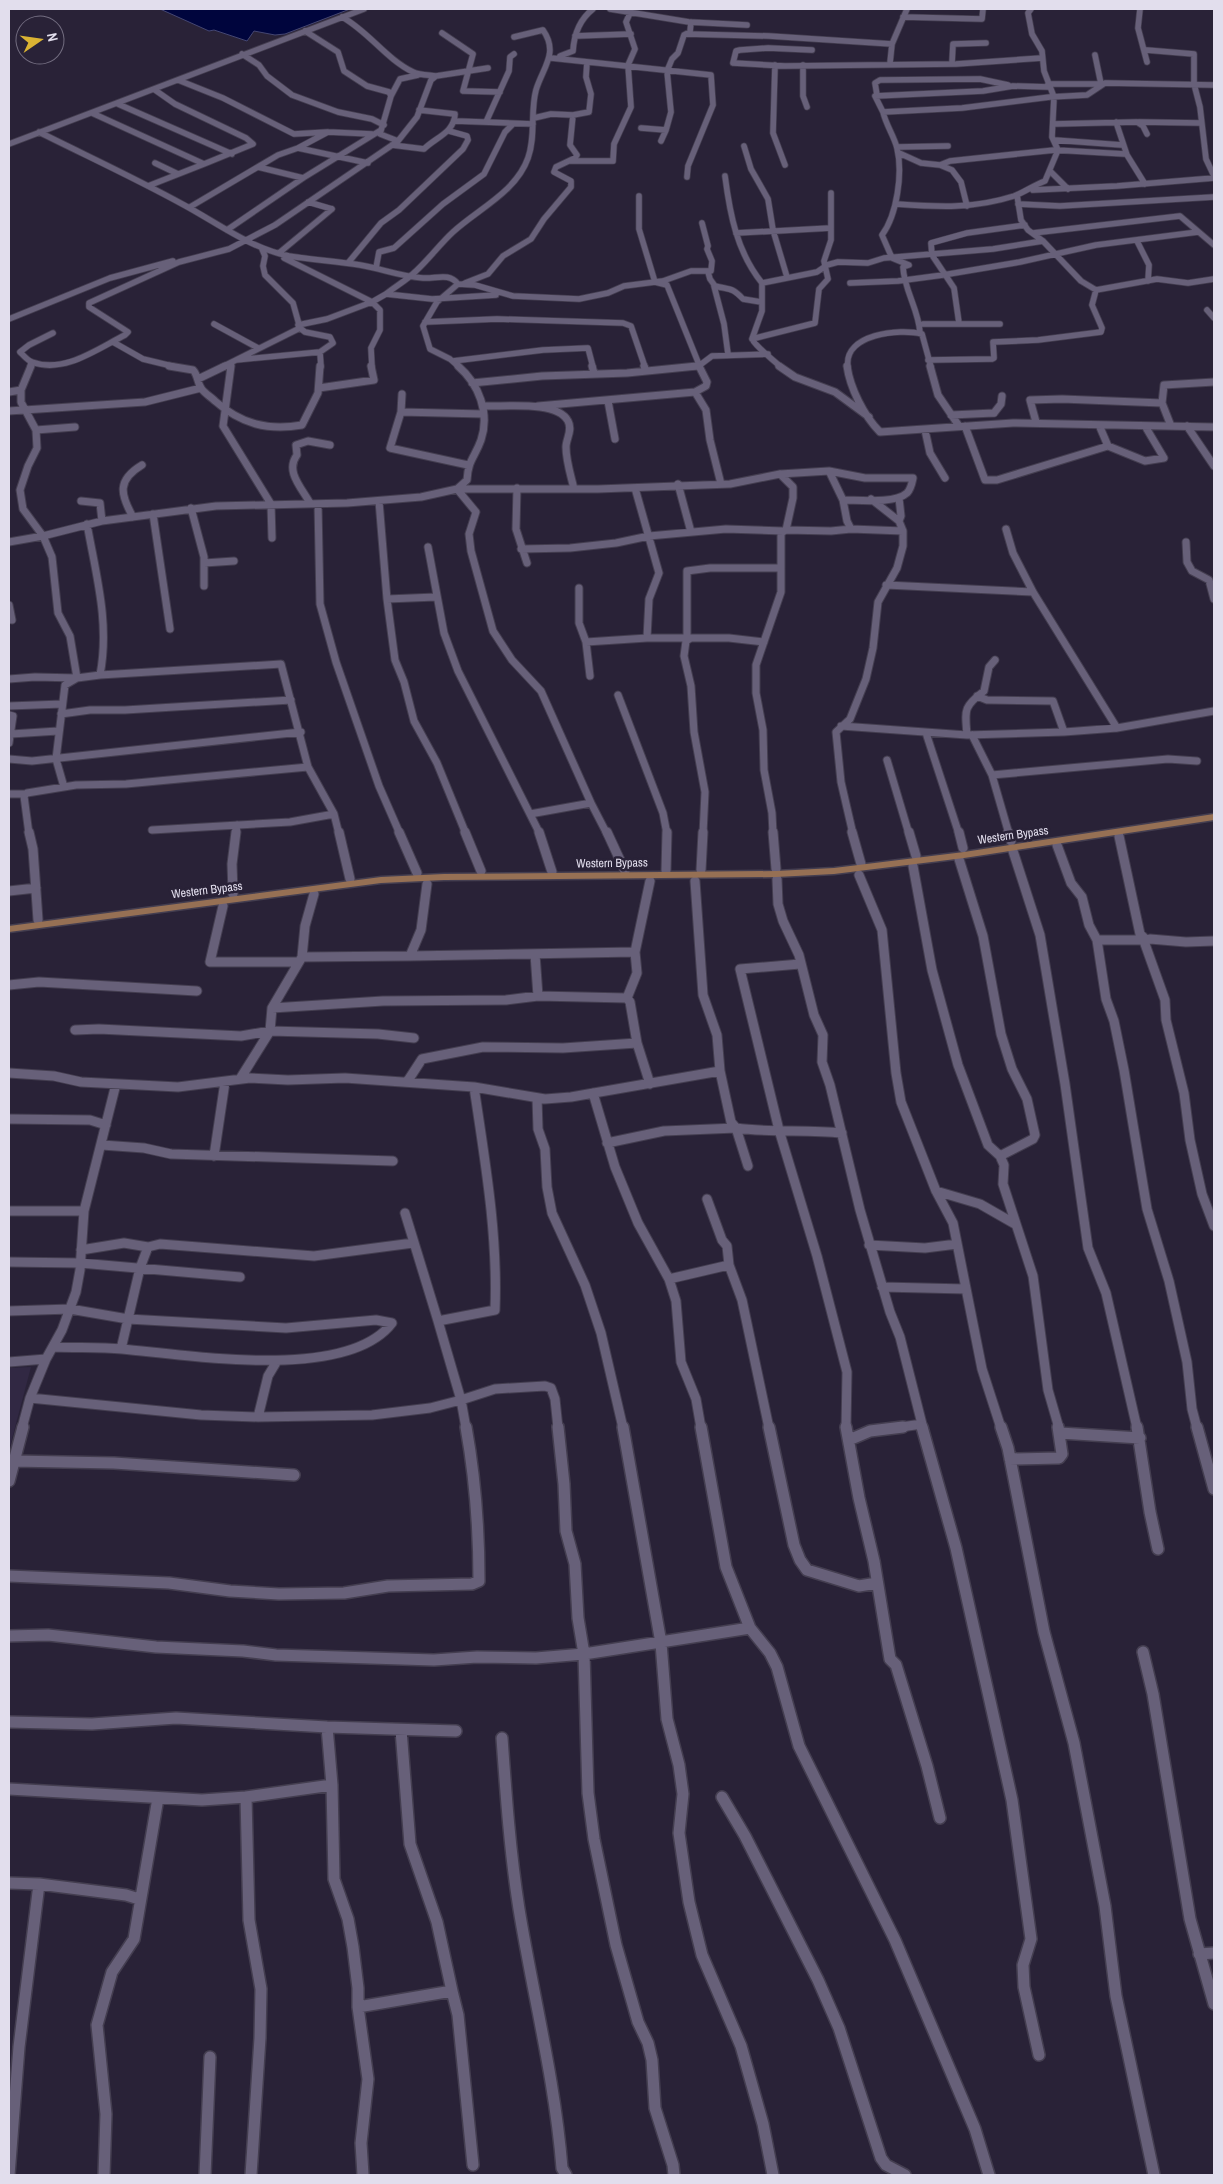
<svg xmlns="http://www.w3.org/2000/svg" width="1223" height="2184" font-family="'Archivo Narrow',sans-serif">
	<rect width="100%" height="100%" fill="#292237"/>
	<path fill="#312843" d="M31,1367l-22,83v-82z"/>
	<path fill="#00053d" stroke="#444672" d="M160,9h190l-65,25 -10,1 -21,-4 -7,10 -33,-11 -5,1z"/>
	<g fill="none" stroke-linecap="round" stroke-linejoin="round">
		<g stroke="#443e50" stroke-width="7">
			<path id="minor-far3" d="M610,9l79,13 58,3
				M1140,9l-2,19 9,34
				M342,17c26,14 44,42 71,55 6,3 16,3 23,4
				M903,17l79,2 1,-10
				M305,31l33,21 6,19 23,15 22,6 2,4 -11,38 18,7
				M442,33l31,21 -10,37 37,1
				M686,34l83,2 123,8
				M575,36l56,-2
				M812,50l-44,-2 -28,2 -4,1 -3,12 52,3 171,-2 86,-6
				M1146,50l48,4v30l6,23 6,52 8,17
				M242,54l17,11 8,11 25,19 46,17 34,7 12,6
				M560,56l13,-5c1,-17 6,-31 20,-42
				M551,58l160,17 2,30 -25,61 -1,11
				M890,63l2,-19 15,-35
				M952,63l1,-19 33,-1
				M775,65l-2,68 12,32
				M803,65v31l4,11
				M178,80l45,18 71,36 34,-2 -30,16 -20,7 -88,52
				M1048,84h53l-6,-29
				M155,90l20,14 71,34 7,6 -49,20
				M877,95l-2,-12 5,-3 100,-1 28,6
				M391,96l9,-17 18,-4
				M118,104l114,50
				M883,112l-8,-16 108,-5 30,-5 36,1
				M92,113l112,51 -56,22
				M573,115l16,-3 2,-18 -5,-17 1,-15
				M455,121l78,3
				M486,122l23,-51 1,-14 4,-3
				M1116,122l11,33 18,29
				M1139,122l62,1
				M1053,124l84,-2 6,4 4,8
				M641,128l25,2 5,-18 -4,-41 5,-12 6,-6 6,-18 6,-3 1,-10
				M39,132c48,24 98,47 145,73 35,19 66,43 105,51 24,4 48,5 71,9 23,4 39,11 63,13 13,1 26,-6 35,6l17,1 38,11 66,3 29,-6 16,-7 39,-5 28,-10h20l1,-10 -5,-12 1,-3 -6,-23
				M328,132l44,2
				M1054,140l68,5
				M661,141l5,-11
				M9,144l355,-135
				M392,145l32,4c12,-12 30,-16 31,-35l-36,-4
				M744,146l7,23 17,30 5,31 14,47
				M897,147l51,-1
				M298,148l70,15
				M899,153l22,10 19,2 12,5 9,12 6,24
				M571,161h42l1,-17 17,-37 -3,-42 7,-16 -9,-27 5,-11
				M155,163l23,11
				M940,165l10,-4 105,-11 70,4
				M258,167l45,11
				M1050,171l18,18
				M725,176c5,39 12,76 37,107
				M1033,190l84,-4 97,-8
				M1017,195l4,25 7,10 15,11 38,40 15,9 61,-11 31,4 26,-4
				M639,196v33l16,53 12,3 33,82
				M308,202l24,7
				M896,204c43,3 77,5 118,-8 11,-4 20,-11 31,-15l13,-31 -6,-13 2,-40 -10,-26 -2,-20 -10,-17 -4,-21 3,-4
				M1018,204l42,2 154,-9
				M227,230l76,-52 78,-48
				M736,233l95,-5
				M1033,233l147,-17 34,29
				M1137,241l12,24 -1,16
				M279,253l53,-44
				M284,258l88,44 8,8v20l-9,18 1,19
				M348,263l33,-40 18,-13 64,-61 5,-9 -1,-4 -18,-5
				M376,268l3,-16 15,-4 49,-44 41,-30 21,-42 7,-7
				M708,272l2,7 5,7c15,4 17,1 28,13l18,3
				M465,283l23,-9 15,-18 28,-17 13,-20 27,-32v-6l-17,-9 2,-5 19,-9 2,-3 -7,-10 3,-30 -22,-1 -17,4
				M850,283l48,-2 45,-6 77,-13 76,-17 102,-13
				M458,284l-21,18 -14,24 7,23 20,10 9,8
				M714,286l10,38 4,30
				M386,294c10,-8 21,-14 30,-23 13,-12 24,-27 37,-39 25,-23 63,-40 75,-74 8,-22 2,-46 8,-68 7,-23 23,-37 7,-60l-29,7
				M1207,310l7,8
				M9,319l101,-41 63,-17
				M425,322l72,-3 126,4 8,3 14,41
				M959,323l-5,-35 -22,-33 -1,-12 36,-10 58,-8
				M214,324l44,24
				M923,324h77
				M298,325l29,-6 45,-17 14,-8 46,5 64,-4
				M53,333l-24,12 -9,7c3,3 8,9 12,10 32,12 65,-13 93,-27l3,-3 -39,-25v-4l90,-41 50,-13 46,-24 123,-84 19,-24 14,-37 5,-4 52,-8
				M920,333c-1,-23 -16,-43 -17,-66l6,-2 -17,-7 -10,-23c15,-20 21,-62 15,-87 -3,-12 -11,-23 -14,-36l79,-4 88,-11 37,-2 18,-12 109,2
				M752,339l63,-16 4,-34 9,-10 -4,-18 7,-21v-47
				M113,342l30,17 33,8
				M320,352l1,15
				M236,360l84,-8 13,-9 -3,-6 -25,-5 -5,-4 -7,-25 -28,-28 -2,-9 2,-10 -3,-7
				M928,360l64,-1 2,-1 -1,-16 45,-2 63,-8 1,-4 -10,-23 4,-15
				M453,361l90,-11 45,-2 5,19
				M30,367l1,-5
				M222,367l78,-39
				M230,367l1,-4
				M693,367l7,-2 12,-9 56,-2
				M781,367c-6,-5 -26,-22 -29,-28l10,-28v-28l55,-11 10,-7 11,-3 30,1 16,-5 109,-9 50,-8
				M848,367c-5,-33 52,-39 74,-33l9,33"/>
		</g>
		<g stroke="#443e50" stroke-width="9">
			<path id="minor-far2" d="M169,366l24,4c5,5 4,12 8,18 3,5 10,9 14,13 26,23 53,30 87,24l16,-32 2,-27
				M231,366l-8,60 48,78 1,34
				M458,366c21,18 32,47 23,74 -6,17 -13,20 -14,40l-10,9 19,23 -7,22 2,17 22,80 19,29 29,31 50,112 16,31
				M592,366l2,7
				M644,366l2,5
				M779,366l16,11 40,15 34,25
				M847,366c3,22 17,50 33,66l133,-9 201,4
				M930,366l8,29 21,31
				M198,379l27,-13
				M472,383l70,-7 85,-3 70,-7
				M319,388l55,-8 -3,-14
				M9,392l12,-2
				M695,392l11,18 4,30 11,44
				M402,394l-1,18 -11,36 78,17
				M608,401l7,38
				M484,406c20,1 73,-6 84,15 5,9 -2,18 -2,26 0,14 5,29 8,42
				M538,406l157,-14 11,-6 1,-4 -8,-16
				M9,411l136,-9 56,-14
				M401,412l82,2
				M994,413l7,-9 1,-8
				M951,415l43,-2
				M1036,422l-6,-22 32,-1 100,4
				M1099,425l9,21
				M965,426l20,54h12l111,-34 37,15 19,-3 -19,-32
				M1171,426l-9,-23 2,-18 50,-3
				M1187,426l27,40
				M36,430l39,-3
				M925,430l5,23 15,25
				M829,471l36,7h48c-1,5 -2,11 -6,15 -12,11 -48,7 -64,7z
				M780,474l13,13v11l-7,32
				M678,484l13,48
				M517,488l-1,41 11,34
				M635,488l24,85 -10,26 -2,39
				M899,498l2,18 -2,5
				M81,501l19,2 2,18
				M379,501l8,98 8,61 9,22 10,39 23,42 29,71
				M310,503c-9,-16 -25,-32 -13,-48l-1,-10 12,-4 22,4
				M318,504l2,100 16,58 43,124 21,48
				M191,508l13,49v29
				M153,514l17,115
				M133,517c-13,-23 -16,-37 9,-52
				M87,524c9,51 23,99 13,151
				M851,529l52,2
				M1006,529l7,24 20,39 84,136
				M9,542l34,-6 59,-15 114,-15 131,-3 74,-6 36,-8h141l132,-5 50,-10 49,-3
				M1186,542l1,20 5,9 17,9 5,19
				M428,547l16,86 14,38 82,163
				M521,549l49,-1 46,-5 33,-7 77,-7 57,2
				M204,563l30,-2
				M886,585l147,7
				M579,588v35l7,19 4,34
				M387,599l49,-2
				M9,605l3,15
				M586,642l61,-4h40v-67l23,-3h71
				M9,679l26,-2 42,1 -7,-42 -12,-23 -6,-56 -9,-21 -20,-27 -3,-19 8,-24 9,-18 -1,-18 -15,-28v-12l10,-24
				M618,695l45,118 4,21
				M977,696l10,4 66,1 11,31
				M9,706l53,-2
				M61,714l29,-4h35l166,-10
				M9,715l4,1 -4,27
				M841,726l126,9 97,-3 53,-4 97,-17
				M926,733l33,101
				M11,734l47,-3
				M967,735c-2,-25 -4,-28 17,-44l5,-24 6,-7
				M972,735l20,40 17,59
				M9,759l23,2 269,-29
				M887,760l22,74
				M992,775l176,-16 29,2
				M64,787l-8,-28 9,-74 12,-7 23,-3 181,-11 27,103
				M9,794h16
				M530,814l61,-11
				M152,830l138,-8 44,-8
				M29,834l-5,-38 3,-3 49,-8 50,-1 182,-17 26,47 5,20
				M236,834l1,-9
				M703,834l2,-42 -11,-60 -3,-46 -7,-30 2,-15 5,-3h38l35,4
				M773,834l-1,-21 -8,-43 -1,-40 -7,-37v-28l25,-73v-59l5,-3 45,1 20,-2 -4,-8 -4,-21
				M853,834l-12,-52 -5,-50 14,-13 16,-40 7,-31 5,-46 19,-34 6,-22v-15l-4,-10 -28,-22"/>
		</g>
		<g stroke="#443e50" stroke-width="11">
			<path id="minor-far1" d="M29,832l4,17 5,71
				M339,832l11,47
				M399,832l18,41
				M465,832l16,39
				M539,832l13,40
				M607,832l18,39
				M773,832l3,37
				M852,832l9,32
				M909,832l7,24
				M959,832l4,16
				M1008,832l3,9
				M1057,845l14,38 11,14 7,28 8,15 9,59 8,22 10,49 23,139 22,72 18,81 5,47 5,19
				M1013,851l27,84 25,149 23,164 18,45 31,135
				M959,859l24,77 18,98 11,35 15,30 8,36 -2,4 -33,17
				M913,866l19,104 26,95 30,80 12,11 4,9 -1,19 30,92 15,114 11,38
				M701,870l2,-38
				M666,871l1,-39
				M859,875l23,55 14,143 5,29 35,89 17,32 29,146 19,59
				M777,879l1,25 5,17 16,34 15,60 9,20 -1,27 8,23 30,125 30,102 10,25 23,91
				M650,881l-15,71 2,21 -10,25 3,4 7,41 13,41
				M9,891l27,-3
				M233,894l-1,-30 4,-32
				M223,906l-13,56h89
				M1097,940h49l-6,-6 -21,-98
				M1214,941l-28,1 -36,-3 -4,1 -1,4 20,56 1,20 18,73 6,47 12,54 12,32
				M535,954l3,42
				M410,956l225,-4
				M302,957l108,-1 11,-26 6,-46
				M800,964l-60,5 39,161 38,126 30,116 -1,56
				M9,985l30,-3 158,9
				M272,1008l111,-7 123,-1 32,-4 89,2
				M75,1030l24,-1 142,7 29,-5 108,3 36,4
				M720,1071l11,51 5,6c35,5 71,1 106,5
				M9,1073l45,3 27,6 97,5 72,-9 38,2 57,-2 129,9 71,12 26,-2 149,-26 -3,-36 -14,-40 -8,-114
				M240,1079l30,-48 2,-23 30,-51 3,-31 9,-32
				M407,1082l15,-23 61,-12 80,1 74,-5
				M474,1087c11,74 24,148 21,223l-57,11 23,79 34,-11 50,-3 6,2 4,11 3,29
				M593,1093l22,74 23,56 31,56 7,22 5,61 15,37 5,29
				M537,1098l1,31 7,20 2,38 5,26 33,72 16,48 22,95
				M9,1119l81,1 16,5
				M607,1143l57,-12 72,-3 12,38
				M102,1145l42,3 27,6 222,7
				M214,1156l11,-74
				M936,1191l44,13 35,20
				M707,1199l15,41 5,6 2,19 13,35 27,128
				M9,1211h75
				M405,1213l33,108
				M869,1245l56,3 32,-4
				M81,1250l43,-7 24,4 12,-3 154,12 99,-13
				M9,1262l71,1 160,14
				M669,1279l60,-14
				M882,1287l84,2
				M9,1311l61,-2 58,10 158,9 90,-8 16,3c-45,59 -204,32 -270,26 -22,-2 -45,-1 -68,-2
				M121,1349l19,-81 8,-21
				M46,1359l16,-29 14,-38 4,-22 4,-59 32,-127
				M9,1362l37,-3 -16,39 -8,30
				M30,1398l171,17 57,2 114,-2 58,-7 31,-8 5,28
				M258,1417l10,-41 9,-15
				M894,1428l28,-4"/>
		</g>
		<g stroke="#443e50" stroke-width="14">
			<path id="minor" d="M558,1427l6,57 2,47 9,33 3,54 6,36 4,139 6,46 22,106 22,77 10,21 4,17 3,48 18,57 1,10
				M623,1427l38,216 6,76 12,46 4,29 -4,39 10,69 13,53 39,91 22,78 10,51
				M769,1427l25,118 6,15 7,10 52,16 18,-3
				M846,1427l13,71 15,63 16,98 6,6 31,101 13,52
				M922,1427l34,121 56,252 19,139 -8,26 1,22 15,68
				M1001,1427l7,21 36,184 30,111 31,163 11,90 38,179
				M1137,1427l13,85 8,37
				M1197,1427l17,62
				M1060,1433l80,5
				M849,1440l21,-9 33,-4
				M1010,1459l49,-1 3,-4 -4,-27
				M14,1461l100,2 180,12
				M9,1481l14,-54
				M9,1576l160,7 61,8 49,3 65,-1 44,-7 84,-2 7,-3c0,-51 -4,-104 -13,-154
				M750,1628l20,25 7,14 22,79 96,194 80,189 14,46
				M9,1636l39,-1 108,12 87,4 33,4 158,5 43,-3 59,1 48,-4 166,-26 -24,-61 -25,-140
				M1143,1652l10,42 37,225 24,85
				M9,1722l83,2 84,-6 151,9 129,4
				M327,1727l5,58 2,94 14,40 5,28 5,41v19l10,72 -7,64 2,32
				M502,1738c4,57 8,114 17,171 14,86 36,171 43,259l4,7
				M9,1789l193,11 44,-3
				M722,1797l23,39 73,144 21,48 42,130 5,7 19,10
				M9,1883l30,1 87,11 13,4
				M1199,1954l15,-1
				M452,1991l6,24 15,150
				M358,2007l94,-16 -15,-69 -27,-78 -9,-114
				M9,2175l10,-128 20,-163
				M104,2175l2,-61 -9,-89 15,-53 22,-33 24,-141
				M205,2175l5,-118
				M251,2175l9,-137 1,-49 -12,-69 -3,-123 86,-12"/>
		</g>
		<g stroke="#443e50" stroke-width="3">
			<path id="major" d="M1214,814v6l-250,38 -130,16 -58,3 -332,3 -63,3 -372,49v-6l372,-49 63,-3 332,-3 58,-3 130,-16z"/>
		</g>
		<use href="#minor-far3" stroke="#676079" stroke-width="5.5"/>
		<use href="#minor-far2" stroke="#676079" stroke-width="7"/>
		<use href="#minor-far1" stroke="#676079" stroke-width="9"/>
		<use href="#minor" stroke="#676079" stroke-width="11"/>
		<use href="#major" fill="#967054" fill-rule="evenodd"/>
	</g>
	<g text-anchor="middle" dominant-baseline="central" stroke-width="5" stroke-linejoin="round" paint-order="stroke">
		<g font-size="12" fill="#e2deed" stroke="#292237">
			<text transform="translate(1013 835) rotate(-8)">Western Bypass</text>
			<text transform="translate(612 863) rotate(-1)">Western Bypass</text>
			<text transform="translate(207 890) rotate(-7)">Western Bypass</text>
		</g>
	</g>
	<rect width="1223" height="2184" fill="none" stroke="#e2deed" stroke-width="20"/>
	<g transform="translate(40 40) rotate(77)"><circle r="24" fill="#292237" stroke="#736d80"/>
	<path d="M0-4L9 19L0 12L-9 19Z" fill="#dab333"/>
	<text y="-8" font-size="14" font-weight="bold" text-anchor="middle" fill="#e2deed">N</text>
	</g>
</svg>
